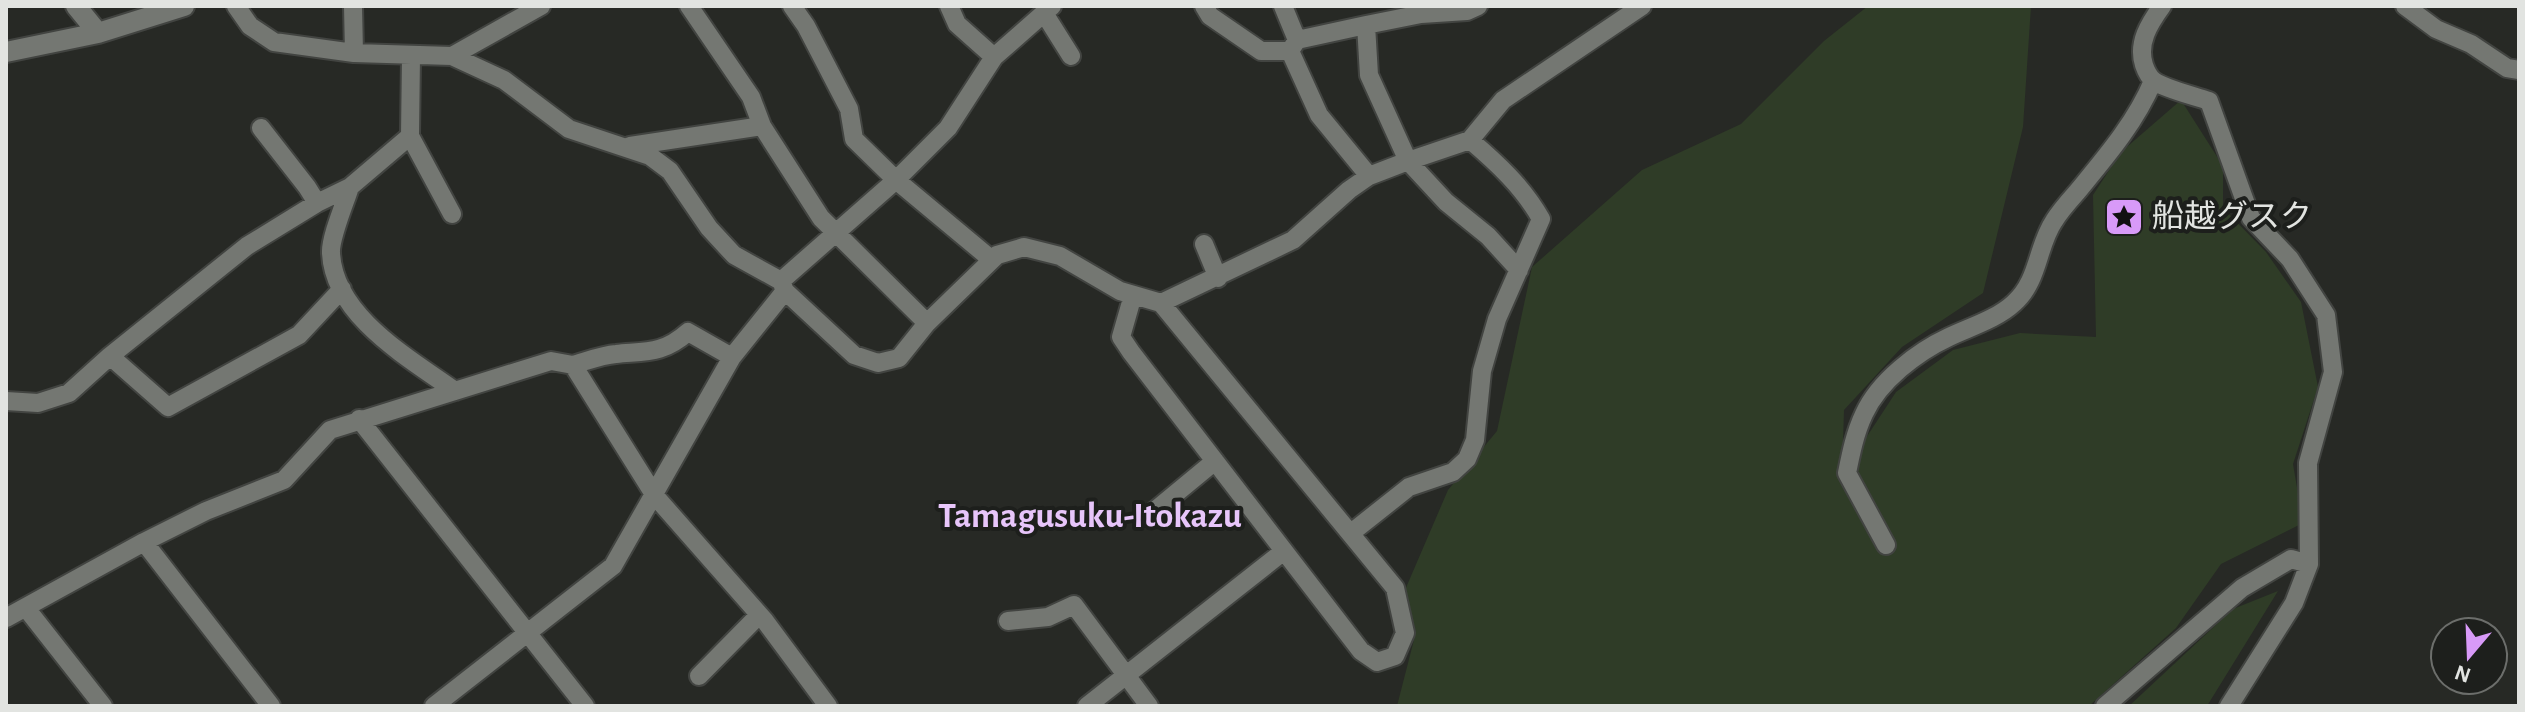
<svg xmlns="http://www.w3.org/2000/svg" width="2525" height="712" font-family="'Alegreya Sans','Noto Sans JP',sans-serif">
	<rect width="100%" height="100%" fill="#272925"/>
	<path fill="#2f3c27" d="M1868,6h163l-8,121 -40,166 -81,54 -58,63 -2,65 13,-4 5,-24 36,-55 57,-42 67,-17 76,4 -3,-142 28,-43 60,-52 42,66v42l43,44 35,50 17,85 -25,77 10,59 -82,41 -45,64 -87,78h-692l19,-74 -11,-42 43,-100 49,-59 35,-164 110,-97 99,-46 83,-83z
		M2278,591l-71,115h-78l104,-97z"/>
	<g fill="none" stroke-linecap="round" stroke-linejoin="round">
		<g stroke="#424441" stroke-width="22">
			<path id="street" d="M236,6l14,20 24,16 80,11 98,3 52,24 65,49 81,27 20,15 39,57 25,27 47,26 4,10 69,64 24,8 21,-5 28,-35 70,-68 27,-8 36,9 60,35 41,12 234,285 10,45 -10,23 -18,6 -16,-11 -230,-299 -10,-15 12,-42
				M353,6l1,47
				M689,6l62,91 11,29 59,92 106,105
				M792,6l14,20 43,83 5,30 42,41 96,80
				M949,6l8,18 37,33
				M1204,6l6,10 51,35h29
				M1283,6l14,34
				M2162,6c-13,18 -25,37 -18,59 2,6 6,13 10,16 11,8 41,15 55,20l42,117 39,41 36,56 7,57 -25,91 1,101 -15,39 -65,103
				M2405,6l31,23 35,15 36,24 12,2
				M1044,13l27,43
				M1366,25l55,-11 46,-3 11,-5
				M1290,51l29,64 50,61
				M452,56l89,-50
				M261,128l46,59 10,16
				M410,136l42,78
				M630,146l132,-20
				M350,187c-5,16 -20,51 -19,66 3,63 78,105 124,138
				M1204,244l14,34
				M1519,270l-31,-34 -42,-34 -38,-41 62,-21 33,-40 139,-94
				M781,281l115,-101 52,-52 46,-71 58,-51
				M1161,303l132,-63 56,-50 20,-14 39,-15 -39,-86 -3,-50 -69,15 -7,11
				M110,356l58,51 131,-72 43,-46
				M573,365c14,-4 29,-10 43,-11 31,-3 47,0 72,-22l44,25
				M6,401l32,2 31,-10 41,-37 137,-110 70,-43 33,-16 60,-51 1,-80
				M359,419l226,287
				M1146,518l69,-57
				M1351,533l58,-46 44,-15 14,-13 8,-19 7,-69 15,-52 44,-100c-18,-32 -44,-56 -71,-79
				M144,542l127,164
				M1886,545l-39,-72c4,-20 8,-40 17,-59 15,-33 53,-62 85,-77 21,-10 48,-18 65,-34 25,-22 23,-57 40,-82 6,-10 15,-20 23,-29 28,-34 59,-70 76,-111
				M26,608l77,98
				M6,618l138,-76 62,-31 78,-31 46,-50 221,-69 22,4 82,131 110,125 63,85
				M1008,621l40,-4 26,-12 75,101
				M699,676l60,-61
				M434,706l179,-140 119,-209 53,-66
				M1087,706l197,-155
				M2105,706l137,-118 49,-29 18,5"/>
		</g>
		<g stroke="#424441" stroke-width="24">
			<path id="secondary" d="M76,6l22,27
				M6,52l92,-19 86,-27"/>
		</g>
		<use href="#street" stroke="#747772" stroke-width="18"/>
		<use href="#secondary" stroke="#747772" stroke-width="20"/>
	</g>
	<defs>
		<g id="sight-square" transform="scale(2)"><rect x="-9" y="-9" width="18" height="18" rx="4" fill="#d89af8" stroke="#1d1f1c"/><path d="M0-6L1.8-2.2L6-1.7L2.9 1.2L3.7 5.4L0 3.3L-3.7 5.4L-2.9 1.2L-6-1.7L-1.8-2.2Z" fill="#111"/></g>
	</defs>
	<g fill-rule="evenodd">
		<use href="#sight-square" x="2124" y="217"/>
	</g>
	<g text-anchor="middle" dominant-baseline="central" stroke-width="8" stroke-linejoin="round" paint-order="stroke">
		<g font-size="32" fill="#e2e4e1" stroke="#1d1f1c" text-anchor="start">
			<text x="2152" y="217">船越グスク</text>
		</g>
		<g font-size="36" font-weight="bold" fill="#e7c5fa" stroke="#1d1f1c">
			<text x="1090" y="516">Tamagusuku-Itokazu</text>
		</g>
	</g>
	<rect width="2525" height="712" fill="none" stroke="#e2e4e1" stroke-width="16"/>
	<g transform="translate(2469 656) rotate(199)"><circle r="38" fill="#1d1f1c" stroke="#6c6e6b" stroke-width="2"/>
	<path d="M0-6L14 30L0 20L-14 30Z" fill="#d89af8"/>
	<text y="-12" font-size="22" font-weight="bold" text-anchor="middle" fill="#e2e4e1">N</text>
	</g>
</svg>
